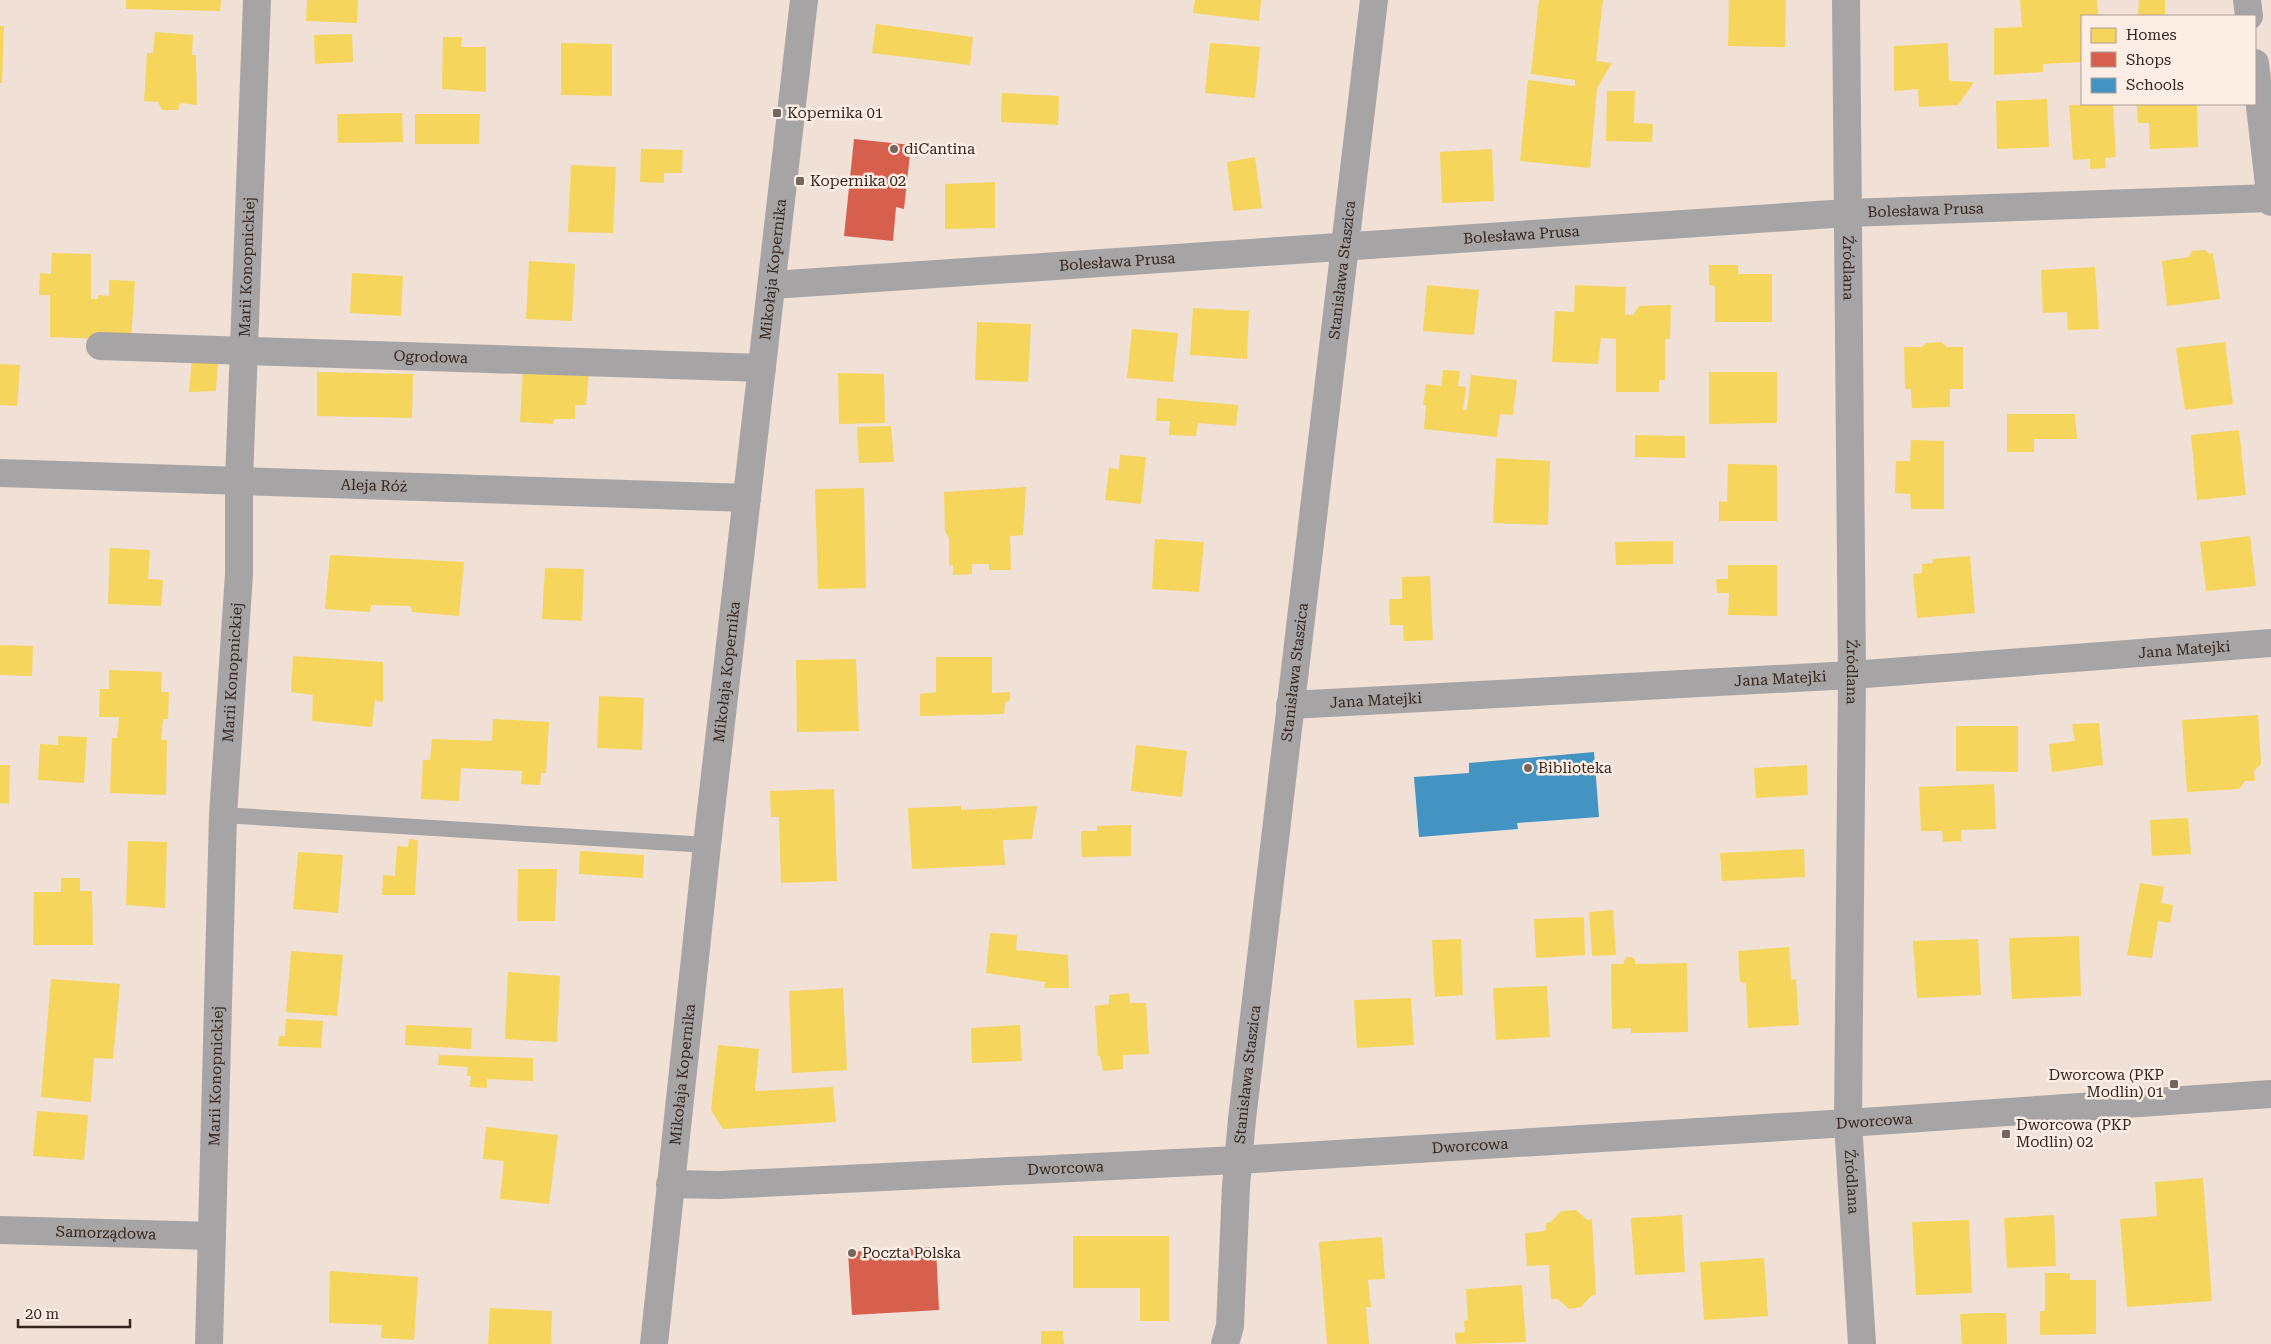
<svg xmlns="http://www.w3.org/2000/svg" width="2271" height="1344" font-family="'Roboto Serif',serif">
	<rect width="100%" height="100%" fill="#f0e0d6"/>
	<path fill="#f6d55c" d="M126,0h95l-1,11 -94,-2z
		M307,0h51l-1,23 -51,-2z
		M1195,0h66l-2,21 -66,-8z
		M1539,0h64l-7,61 16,2 -15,25 -7,80 -70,-7 8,-81 47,6v-6l-44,-6z
		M1729,0h57l-1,47 -57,-1z
		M2020,0h77l1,16h-16v46l-39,2v8l-49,3v-47l28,-1z
		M2139,0h26v16h-27z
		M876,24l97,13 -3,28 -98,-12z
		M0,26h4l-2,57h-2z
		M155,32l38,3 -1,20h4l1,50 -17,-2 -2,7h-16l-4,-8 -14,-1 3,-48h6z
		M352,34l1,28 -38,2 -1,-29z
		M443,37h19l-1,10h25v45l-44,-3z
		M561,43l51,1v52l-51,-1z
		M1210,43l50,4 -5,51 -50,-5z
		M1948,43l1,38 25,1 -16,23 -39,2 -1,-18 -24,2v-45z
		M1607,91h28l-1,32 19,1 -1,18 -46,-1z
		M1002,93l57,3 -1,29 -57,-3z
		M2047,99l2,48 -52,2 -1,-48z
		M2113,104l3,53 -11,1 1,10 -16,1v-10l-17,1 -4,-55z
		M2137,104h60l1,43 -48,2 -1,-26h-11z
		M402,113l1,29 -65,1 -1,-29z
		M415,114h65l-1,30h-64z
		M641,149l42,1 -1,23h-18v10l-24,-1z
		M1492,149l2,52 -52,2 -2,-51z
		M1255,157l7,51 -29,3 -6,-49z
		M571,165l45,2 -3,66 -45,-1z
		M995,182v46l-50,1v-45z
		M2205,250l4,4 4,-1 7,46 -53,7 -5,-45 27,-4 3,-6z
		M52,253l39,1v45h7v-4l11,1v-16l26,1 -4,59 -81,-3v-42h-11l1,-22 11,1z
		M529,261l46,3 -3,57 -46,-2z
		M1709,265h29v9h34v48h-57v-36l-6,-1z
		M2095,267l4,62 -31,1 -1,-18 -24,1 -2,-43z
		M352,273l51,3 -2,40 -51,-3z
		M1427,285l52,5 -5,45 -51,-4z
		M1575,285l51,2 -1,28h8l6,-9 32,-1 -1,34h-5v41h-6v12h-43v-53l-15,-1 -3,26 -46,-2 3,-51 19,1z
		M1193,308l56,3 -2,48 -57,-4z
		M977,322l54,2 -3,58 -53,-2z
		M1132,329l46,4 -5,49 -46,-4z
		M1942,342l4,5h17v42h-13v18l-38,1 -1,-19h-6l-1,-42h18l4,-4z
		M2225,342l8,62 -48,6 -9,-62z
		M192,358l26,2 -2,31 -27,1z
		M0,364l20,1 -3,41 -17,-1z
		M523,370l66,2 -3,33h-11v14h-21l-1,5 -33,-2z
		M1443,370l17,1 -2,15 8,1 -3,23h4l4,-35 46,5 -4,35 -13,-1 -3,23 -73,-8 2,-24h-3l3,-21 15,2z
		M317,372l96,2 -1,44 -95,-2z
		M1709,372h68v51l-68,1z
		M838,373l46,1 1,49 -46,1z
		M1157,398l81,7 -2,21 -38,-3 -2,13 -27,-1 1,-14h-14z
		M2007,414h68l2,25h-43v13h-27z
		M891,426l3,36 -35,1 -2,-36z
		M2239,430l7,65 -49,5 -6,-65z
		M1635,435l50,1v22l-50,-1z
		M1911,440l33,1v68h-33l-1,-15 -15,-1 1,-32h14z
		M1120,455l26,2 -5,47 -36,-4 4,-32 10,1z
		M1496,458l54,3 -2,64 -55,-2z
		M1728,464l49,1v56h-58v-20l8,1z
		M1026,487l-3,48 -13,1 1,34h-22v-6h-17v10l-19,1v-10l-4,1v-28l-4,-7 -1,-39z
		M864,488l2,100 -48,1 -3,-100z
		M2250,536l6,50 -50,5 -6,-49z
		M1155,539l49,3 -5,50 -47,-3z
		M1673,541v23l-57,1 -1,-23z
		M110,548l40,2 -2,29 15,1 -2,26 -53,-2z
		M330,555l134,7 -5,54 -47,-4 -1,-6 -40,-1 -1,7 -45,-3z
		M1970,556l5,57 -58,5 -4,-44 9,-1v-9l11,-1 -1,-4z
		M1728,565h49v51l-49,-1 1,-22h-12l-1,-14h12z
		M545,568l39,1 -2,52 -40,-2z
		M1430,576l3,64 -29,1 -1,-16h-13l-1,-26h13v-22z
		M0,645l33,1 -1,30 -32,-1z
		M293,656l90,6v40l-8,-2 -3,27 -60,-6 1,-26 -22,-3z
		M936,657h56v36l18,-1v9l-5,1 -1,12 -84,2v-22l16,-2z
		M856,659l3,72 -62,1 -1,-72z
		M109,670l53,2 -1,20h8l-1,27h-5l-2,21h6l-1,55 -56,-2 2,-55h5l2,-21h-20l1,-28h9z
		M599,696l45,2 -2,52 -45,-2z
		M2258,715l3,49 -7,7 1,10h-10l-6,8 -52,3 -5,-72z
		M493,719l56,3 -3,51h-5l-1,12 -19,-1 1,-13 -61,-3 -2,33 -38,-2 2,-39h7l2,-21 60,2z
		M2099,723l4,42 -51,7 -3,-28 26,-3 -3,-17z
		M1956,726h62v46l-62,-1z
		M58,736l29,1 -3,46 -46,-3 2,-36 18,1z
		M1136,745l51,6 -5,46 -51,-6z
		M0,765h10l-1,39 -9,-1z
		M1807,765l1,30 -52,3 -2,-30z
		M1994,784l2,45 -35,1v11l-18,1 -1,-11h-21l-2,-44z
		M834,789l3,92 -56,2 -2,-66h-8l-1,-26z
		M961,806v4l76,-4 -5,33 -29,1 2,25 -93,4 -4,-61z
		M2188,818l3,36 -39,2 -2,-36z
		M1131,825v31l-49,1 -1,-26h16v-5z
		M409,839l9,1 -3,55h-33l1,-20 12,1 2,-30 11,1z
		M128,841l39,1 -2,66 -39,-3z
		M1804,849l1,28 -83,4 -2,-28z
		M580,851l64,4 -1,23 -64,-4z
		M298,852l45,3 -5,58 -45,-4z
		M518,869h39l-2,52h-38z
		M61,878h19v13h12l1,54h-60l1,-53h27z
		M2140,883l24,4 -3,16 12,2 -3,18 -12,-2 -6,37 -25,-3z
		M1613,910l3,45 -24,1 -3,-44z
		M1584,917l1,38 -49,3 -2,-39z
		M990,933l27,2 -1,15 52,5 1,33h-25l1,-6 -59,-9z
		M2079,936l2,60 -69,3 -3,-61z
		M1461,939l2,56 -28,2 -3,-57z
		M1978,939l3,56 -64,3 -4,-57z
		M1789,947l2,33 5,-1 3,46 -51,3 -2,-45 -6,-1 -2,-31z
		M291,951l52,4 -6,61 -51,-4z
		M1626,957h6l3,3v4l52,-1 1,69 -57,1v-5l-19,1 -1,-65h12z
		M508,972l52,4 -3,66 -52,-3z
		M51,979l69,5 -7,75 -19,-1 -3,44 -50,-5z
		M1547,986l3,51 -54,3 -3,-52z
		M843,988l4,82 -55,3 -3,-82z
		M1129,993l1,10h16l3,51 -26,1v14l-20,2 -3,-15h-2l-3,-50 14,-2v-9z
		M1411,998l3,47 -57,3 -3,-48z
		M286,1019l37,2 -2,27 -43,-2 1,-10h6z
		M406,1025l66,3 -1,21 -66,-4z
		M1020,1025l2,36 -50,2 -1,-35z
		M718,1045l41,4 -4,42 78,-4 3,35 -113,7 -12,-19z
		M439,1055l94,3v23l-46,-2v9l-17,-1 1,-11h-4l1,-9 -30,-2z
		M37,1111l51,4 -4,45 -51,-4z
		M486,1127l72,8 -9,69 -49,-5 4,-38 -21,-2z
		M2203,1178l9,123 -85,6 -7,-88 37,-3 -2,-34z
		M1576,1210l11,10 5,-1 4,76 -5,1 -10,11 -12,2 -11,-10h-7l-2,-34 -22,1 -2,-33 21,-2v-8l5,-1 10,-11z
		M1682,1215l3,57 -50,3 -4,-57z
		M2054,1215l2,51 -49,2 -3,-50z
		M1969,1220l3,73 -56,2 -4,-73z
		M1073,1236h96v85h-29v-33h-67z
		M1382,1237l3,42 -17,1 3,27h-5l3,37h-42l-8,-102z
		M1764,1258l4,58 -64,4 -4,-58z
		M330,1271l88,6 -4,63 -33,-2 1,-13 -53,-2z
		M2045,1273h25v7h26v54l-56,1v-24h5z
		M1522,1285l4,57 -70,2 -1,-11 10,-1 -1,-11 4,-1 -2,-31z
		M490,1308l62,3 -1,33h-63z
		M1983,1313h23l1,31h-45l-2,-30z
		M1041,1331h22l1,13h-23z"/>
	<path fill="#d6604d" d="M854,139l57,6 -7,64 -8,-2 -3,34 -49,-5z
		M936,1247l3,63 -87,5 -4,-63z"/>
	<path fill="#4393c3" d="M1594,752l5,65 -82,6 1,6 -99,8 -5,-60 55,-4v-10z"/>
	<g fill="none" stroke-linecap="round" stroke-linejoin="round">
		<path stroke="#a7a4a6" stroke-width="16" d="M223,815l484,30"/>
		<g stroke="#a7a4a6" stroke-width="28">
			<path id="s1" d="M1846,0l6,675 -4,448 14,221"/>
			<path d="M2247,0l2,16"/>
			<path d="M2255,63l16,139"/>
			<path id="s2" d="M772,285l1075,-72 424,-15"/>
			<path id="s3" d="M100,346l662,22"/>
			<path id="s4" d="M0,473l747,25"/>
			<path id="s5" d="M1290,705l562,-30 419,-32"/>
			<path id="s6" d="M670,1184l50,1 517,-25 611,-37 423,-29"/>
			<path id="s7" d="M0,1230l212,6"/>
			<path id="s8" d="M209,1344l14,-529 16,-241v-93l18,-481"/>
			<path id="s9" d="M1225,1344l5,-18 6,-140 6,-67 132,-1119"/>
		</g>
		<path stroke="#a7a4a6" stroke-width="28" id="s10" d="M654,1344l53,-499 97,-845"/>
	</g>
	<g fill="#76675e" stroke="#fdeee5" stroke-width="2">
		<rect x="772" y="108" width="10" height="10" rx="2.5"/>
		<circle cx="894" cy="149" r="5"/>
		<rect x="795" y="176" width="10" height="10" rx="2.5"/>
		<circle cx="1528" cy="768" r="5"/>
		<rect x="2169" y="1079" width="10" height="10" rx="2.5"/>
		<rect x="2001" y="1129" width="10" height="10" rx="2.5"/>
		<circle cx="852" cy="1253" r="5"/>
	</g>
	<g text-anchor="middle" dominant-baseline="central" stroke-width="5" stroke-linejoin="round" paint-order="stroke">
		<g font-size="15" fill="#34261e" stroke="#fdeee5" text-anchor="start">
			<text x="787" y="113">Kopernika 01</text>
			<text x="904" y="149">diCantina</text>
			<text x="810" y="181">Kopernika 02</text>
			<text x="1538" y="768">Biblioteka</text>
			<text x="2164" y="1075" text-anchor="end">Dworcowa (PKP<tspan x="2164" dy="17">Modlin) 01</tspan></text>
			<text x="2016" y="1125">Dworcowa (PKP<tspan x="2016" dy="17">Modlin) 02</tspan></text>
			<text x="862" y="1253">Poczta Polska</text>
		</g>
		<g font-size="15" fill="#34261e" stroke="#fdeee5">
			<text stroke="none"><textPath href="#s2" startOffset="1156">Bolesława Prusa</textPath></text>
			<text stroke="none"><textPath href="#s2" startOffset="751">Bolesława Prusa</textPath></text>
			<text stroke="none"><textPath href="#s2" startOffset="346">Bolesława Prusa</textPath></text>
			<text stroke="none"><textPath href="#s8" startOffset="1078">Marii Konopnickiej</textPath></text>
			<text stroke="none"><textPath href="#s1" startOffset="268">Źródlana</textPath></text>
			<text stroke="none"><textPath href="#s10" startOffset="1081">Mikołaja Kopernika</textPath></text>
			<text stroke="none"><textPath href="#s9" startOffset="1081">Stanisława Staszica</textPath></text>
			<text stroke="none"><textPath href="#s3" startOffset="331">Ogrodowa</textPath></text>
			<text stroke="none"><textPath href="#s4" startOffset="374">Aleja Róż</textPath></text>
			<text stroke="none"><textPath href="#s5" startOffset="896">Jana Matejki</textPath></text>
			<text stroke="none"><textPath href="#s8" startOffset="672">Marii Konopnickiej</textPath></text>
			<text stroke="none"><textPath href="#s10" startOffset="676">Mikołaja Kopernika</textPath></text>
			<text stroke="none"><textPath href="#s9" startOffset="676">Stanisława Staszica</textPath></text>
			<text stroke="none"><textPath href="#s1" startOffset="672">Źródlana</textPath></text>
			<text stroke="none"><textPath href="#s5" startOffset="491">Jana Matejki</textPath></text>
			<text stroke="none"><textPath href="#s5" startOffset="86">Jana Matejki</textPath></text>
			<text stroke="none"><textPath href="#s10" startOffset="271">Mikołaja Kopernika</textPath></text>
			<text stroke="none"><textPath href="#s9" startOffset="271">Stanisława Staszica</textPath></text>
			<text stroke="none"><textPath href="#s8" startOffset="268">Marii Konopnickiej</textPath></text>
			<text stroke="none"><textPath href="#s6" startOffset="1206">Dworcowa</textPath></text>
			<text stroke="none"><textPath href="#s6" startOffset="801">Dworcowa</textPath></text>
			<text stroke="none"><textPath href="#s6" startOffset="396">Dworcowa</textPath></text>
			<text stroke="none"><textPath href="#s1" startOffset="1182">Źródlana</textPath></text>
			<text stroke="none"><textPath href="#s7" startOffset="106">Samorządowa</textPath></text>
		</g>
	</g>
	<rect x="2081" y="15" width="175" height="90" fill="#fdeee5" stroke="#ad9e95"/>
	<rect x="2091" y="28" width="25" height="15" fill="#f6d55c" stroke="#ad9e95"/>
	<text x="2126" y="40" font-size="15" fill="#34261e">Homes</text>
	<rect x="2091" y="52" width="25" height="15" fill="#d6604d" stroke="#ad9e95"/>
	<text x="2126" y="65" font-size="15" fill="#34261e">Shops</text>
	<rect x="2091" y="78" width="25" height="15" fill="#4393c3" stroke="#ad9e95"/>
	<text x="2126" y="90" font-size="15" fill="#34261e">Schools</text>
	<path d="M18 1319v8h112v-8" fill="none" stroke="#34261e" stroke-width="2.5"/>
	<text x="25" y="1319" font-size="15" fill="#34261e" stroke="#fdeee5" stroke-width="4" paint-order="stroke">20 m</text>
</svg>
